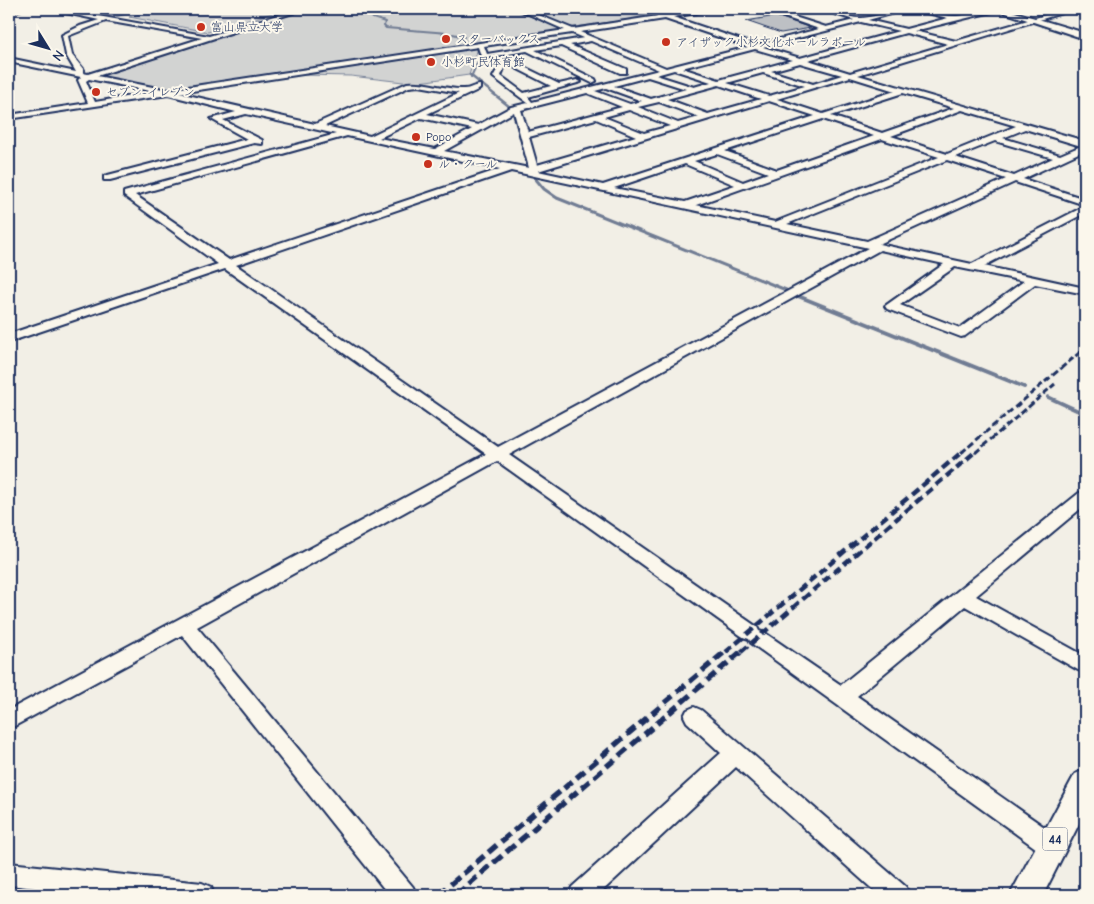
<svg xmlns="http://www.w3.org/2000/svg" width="1094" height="904" font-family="'Comic Neue','Klee One',sans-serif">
	<rect width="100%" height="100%" fill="#f2efe6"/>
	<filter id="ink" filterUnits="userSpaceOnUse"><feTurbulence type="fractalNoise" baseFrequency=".02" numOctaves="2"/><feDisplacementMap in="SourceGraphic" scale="10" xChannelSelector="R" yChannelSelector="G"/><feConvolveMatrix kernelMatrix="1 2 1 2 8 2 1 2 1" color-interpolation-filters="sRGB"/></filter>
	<g filter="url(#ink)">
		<path fill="#d2d3d2" stroke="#768198" d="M64,9h80l-32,9z
			M158,9h128l-78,23 -79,-15z
			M305,9h208l50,21 -392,60 -77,-14z
			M576,9h61l11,4 -10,2 6,2 -68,10h-8l-29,-13z
			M478,48l-9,27 -57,8 -61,-7 -49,-1z"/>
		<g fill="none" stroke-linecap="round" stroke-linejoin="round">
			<path stroke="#707b93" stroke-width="2" d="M364,9l9,9 12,4 -1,4 2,2 62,5
				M453,34l11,3
				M471,77l9,-20 -3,-9"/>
			<path stroke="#707b93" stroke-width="2.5" d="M470,75l40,32
				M513,113l16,55"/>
			<path stroke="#707b93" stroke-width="3" d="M534,177l10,12 13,9 229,92"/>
			<path stroke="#707b93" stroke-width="4" d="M798,296l226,91
				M1048,397l37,17"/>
		</g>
		<path fill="#bdc0c4" stroke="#1b2f5e" d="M776,16l35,12 -30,5 -35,-12z"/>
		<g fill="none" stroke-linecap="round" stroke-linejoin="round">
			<g stroke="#1b2f5e" stroke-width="4">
				<path id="minor" d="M9,9h13l-13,4z
					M47,9h12l150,27 88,-27h8l-208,67 71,14 397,-60 -48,-21h7l49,20 85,-13 -18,-7h8l18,6 53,-6 -46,8 83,28 63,-16 -58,-20h8l57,18 28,-7 -34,-11c14,0 28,10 42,9 16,-1 30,-9 46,-9l-40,11 38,9 42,-11 -37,-9c15,0 32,8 46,7 16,-2 31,-8 47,-7l-90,22 42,10 110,-32h9l-217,66 227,66v9l-62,29 62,20v6l-70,-23 -136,62 93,20 113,-58v7l-101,53 101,22v6l-50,-10 -70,52 -4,1 -74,-28 -2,-3 59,-42 -64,-14 -371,205 248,172 2,4 6,2 76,52 238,-192 6,-1v13l-109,91 109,60v17l-7,-3 -113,-64 -108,90 203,142 4,8 -4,8 -8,3 -8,-3 -293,-211 -2,-4 -6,-2 -246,-176 -300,166 216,260 3,8h-27l-207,-260 -173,94v-19l477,-256 -261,-185 -216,73v-8l209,-70 -94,-68v-4l212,-58 -90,-20 -23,6 39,20v4l-8,-1 -144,37h-6v-4l143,-37 -36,-20 25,-7 -68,-17 -159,24v-4l79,-12 -10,-23 3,-3 -72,-15v-4l67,14 -10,-17 -4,-20 18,-9 19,-6zM665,19l83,28 -82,21 -86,-36zM106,21l96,17 -114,36 -5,-1 1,-3 -12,-15 -4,-19zM861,22l38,9 -99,27 -37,-11zM572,33l12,5 -97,16 -3,-8zM906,33l42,11 -98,29 -42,-13zM591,41l68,29 -127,32 -4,-5 53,-15 -4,-2 -18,4 -47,-23 9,-3v-2l-18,3 -10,18 35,26 -17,4 -33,18 -51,-11 53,-25v-4c-6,0 -10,4 -16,4 -19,1 -37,-8 -57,-6l-92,41 -136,-31 299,-46 3,9 3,2 43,-7 65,32 4,-2 -1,-2 -60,-29 26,-4 59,27h6v-4l-56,-24zM755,49l38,11 -74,20 -37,-12zM506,63l45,23 -27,7 -23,-17zM800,63l42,12 -29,9 -42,-13zM674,70l37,12 -17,5 -38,-12zM763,73l42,13 -36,10 -42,-13zM648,77l38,12 -35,10 -37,-13zM850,77l45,14 -72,23 -46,-15zM89,79l66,13 -60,10 -9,-21zM719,85l42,14 -53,15 -41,-15zM419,86l40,7 -89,43 -45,-10 84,-39zM606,88l36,13 -12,3 -35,-13zM587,93l35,14 -94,25 -7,-22zM903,93l51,15 -72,25 -51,-17zM769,101l46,15 -212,69 -65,-14zM659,102l40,15 -21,6 -40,-16zM629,110l41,16 -26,7 -40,-16zM962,110l54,16 -69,28 -56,-18zM514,112l15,56 -85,-17zM421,118l51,11 -37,20 -56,-11zM596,119l40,17 -99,29 -8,-28zM823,119l51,17 -97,34 -52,-19zM1025,129l56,17 -21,9 -57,-17zM347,136l153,33 -271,91 -94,-65zM882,139l57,18 -164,65 -79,-17zM995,141l58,17 -39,18 -59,-19zM717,154l51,19 -25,9 -49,-21zM947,160l59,19 -139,62 -80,-17zM685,164l50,21 -50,17 -71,-14zM511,171l353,76 4,1 -370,199 -262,-182zM955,267l69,14 -64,47 -60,-23z
					M694,707l7,3 205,177 3,8h-30l-143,-128 -138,128h-29l3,-8 149,-134 -34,-31 -3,-6 3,-6z
					M9,863l193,20 9,4 3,8h-117l-88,-10z"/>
			</g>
			<g stroke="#1b2f5e" stroke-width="4">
				<path id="major" d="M994,9h11l80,24v6z
					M1085,770v42l-42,83h-33l65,-121z"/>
			</g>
			<use href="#minor" fill="#fbf7ec" fill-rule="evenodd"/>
			<use href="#major" fill="#fbf7ec" fill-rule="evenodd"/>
			<path stroke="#1b2f5e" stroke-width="3" stroke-dasharray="7 3" stroke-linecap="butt" d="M961,453l124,-105
				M975,453l80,-69"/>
			<path stroke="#1b2f5e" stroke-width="4.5" stroke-dasharray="9 4.5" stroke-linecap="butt" d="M726,652l237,-201
				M741,652l235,-201"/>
			<path stroke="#1b2f5e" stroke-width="5.5" stroke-dasharray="11 5.5" stroke-linecap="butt" d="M438,895l289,-245
				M456,895l287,-245"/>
		</g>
	</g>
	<g fill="#c8321e" stroke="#fbf7ec" stroke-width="2">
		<circle cx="201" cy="27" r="5"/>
		<circle cx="446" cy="39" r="5"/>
		<circle cx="666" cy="42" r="5"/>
		<circle cx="431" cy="62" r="5"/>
		<circle cx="96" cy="92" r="5"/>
		<circle cx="416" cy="137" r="5"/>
		<circle cx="428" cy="164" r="5"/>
	</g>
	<g text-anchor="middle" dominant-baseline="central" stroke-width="4" stroke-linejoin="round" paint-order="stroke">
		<g font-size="12" fill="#1b2f5e" stroke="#fbf7ec" text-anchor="start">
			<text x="211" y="27">富山県立大学</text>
			<text x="456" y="39">スターバックス</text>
			<text x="676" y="42">アイザック小杉文化ホールラポール</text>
			<text x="441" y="62">小杉町民体育館</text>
			<text x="106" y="92">セブン-イレブン</text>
			<text x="426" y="137">Popo</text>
			<text x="438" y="164">ル・クール</text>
		</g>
		<rect fill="#fbf7ec" stroke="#5e6b89" stroke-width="1" x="1042.5" y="827.5" width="25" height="23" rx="4"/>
		<g font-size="14" font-weight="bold" fill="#1b2f5e">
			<text x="1055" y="839">44</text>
		</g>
	</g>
	<rect width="1094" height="904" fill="none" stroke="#fbf7ec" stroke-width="30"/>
	<rect x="15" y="15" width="1064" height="874" fill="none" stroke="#1b2f5e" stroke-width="2" filter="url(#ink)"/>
	<g transform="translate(48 48) rotate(127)" stroke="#fbf7ec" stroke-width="4" paint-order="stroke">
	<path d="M0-4L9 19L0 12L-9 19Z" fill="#1b2f5e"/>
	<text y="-8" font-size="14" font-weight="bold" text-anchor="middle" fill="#1b2f5e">N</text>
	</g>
</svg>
